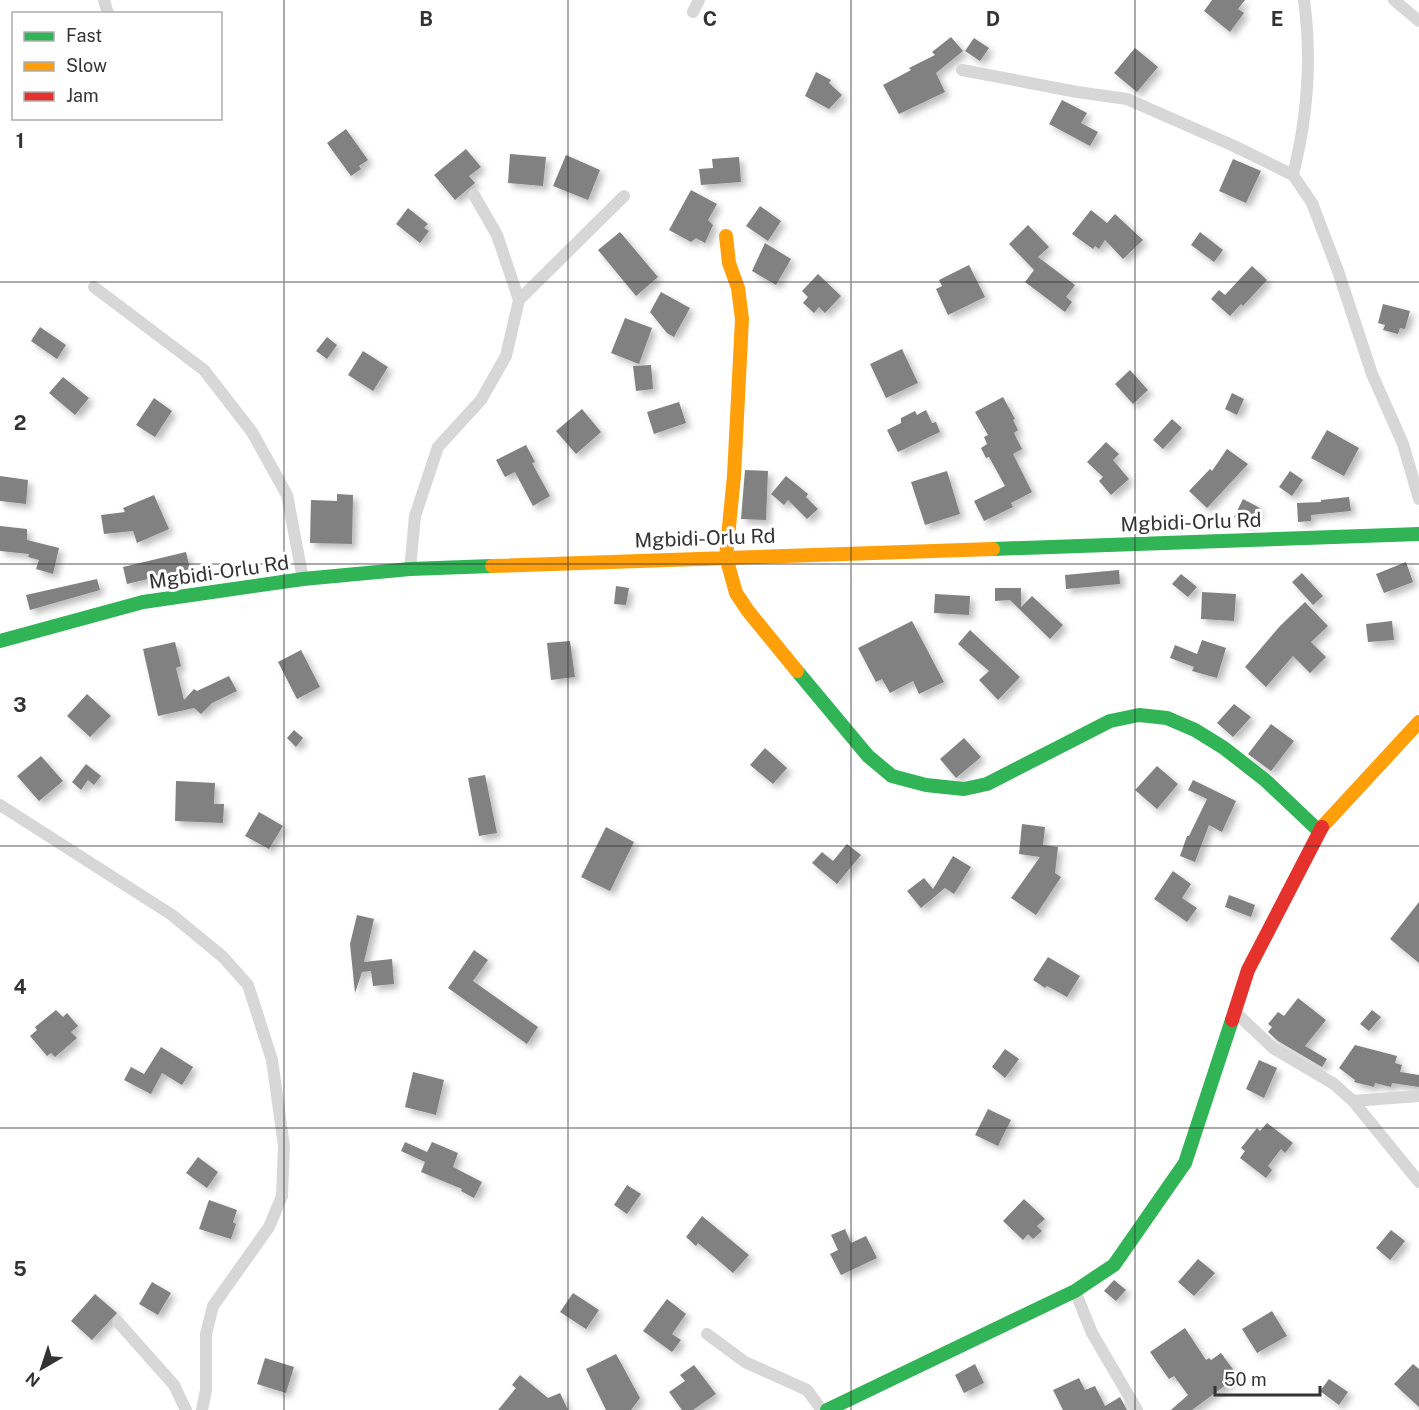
<svg xmlns="http://www.w3.org/2000/svg" width="1419" height="1410" font-family="'Public Sans',sans-serif">
	<defs>
		<filter id="shadow"><feDropShadow dx="4.5" dy="4.5" stdDeviation="3" flood-color="#0004"/></filter>
	</defs>
	<rect width="100%" height="100%" fill="#fff"/>
	<path fill="#818181" filter="url(#shadow)" d="M1212,0h33l-7,9 6,4 -14,19 -26,-21z
		M951,37l12,14 -27,22 9,19 -46,22 -16,-29 28,-15 -2,-2 26,-13 -3,-3z
		M974,38l15,10 -9,13 -15,-10z
		M1135,48l23,19 -21,25 -23,-19z
		M816,72l15,8 -2,3 13,12 -13,14 -24,-13z
		M1062,100l25,13 -6,10 17,9 -8,14 -41,-22z
		M346,129l22,31 -9,6 2,3 -10,7 -24,-33z
		M466,149l15,18 -12,9 6,7 -20,17 -21,-25z
		M510,154l36,3 -3,29 -35,-3z
		M566,155l34,15 -12,30 -35,-14z
		M739,157l2,25 -40,3 -2,-16 14,-1 -1,-9z
		M1233,159l28,12 -15,32 -27,-12z
		M691,190l26,14 -9,16 5,5 -8,18 -9,-5 -5,4 -22,-12z
		M760,206l21,15 -13,20 -22,-15z
		M408,208l20,16 -4,4 5,3 -9,12 -24,-19z
		M1091,210l16,13 8,-9 28,26 -20,19 -18,-19 -6,9 -4,-3 -2,3 -21,-15z
		M1028,225l21,22 -11,10 37,28 -9,12 6,5 -7,10 -40,-30 9,-12 -25,-26z
		M620,232l38,45 -22,19 -38,-46z
		M1200,232l23,18 -9,12 -23,-17z
		M765,243l26,16 -15,26 -24,-14z
		M969,265l16,32 -37,18 -12,-26 6,-3 -3,-6z
		M1252,266l15,14 -24,26 -2,-2 -11,12 -19,-17 8,-9 6,5z
		M818,274l23,22 -16,17 -6,-6 -5,6 -11,-10 5,-6 -6,-6z
		M661,292l29,16 -16,29 -7,-4 -17,-21z
		M1383,304l27,7 -5,18 -5,-1 -2,6 -15,-4 2,-5 -7,-2z
		M625,318l27,10 -13,36 -28,-11z
		M40,327l26,18 -9,14 -26,-18z
		M327,337l10,8 -10,14 -11,-8z
		M902,349l16,34 -32,15 -16,-34z
		M363,351l25,16 -15,24 -25,-16z
		M651,365l2,24 -17,2 -3,-25z
		M1130,370l18,20 -15,14 -18,-20z
		M63,377l26,21 -14,17 -26,-22z
		M1232,393l12,6 -7,16 -12,-6z
		M1003,397l12,22 -2,1 5,10 -4,3 8,16 -9,5 19,38 -21,11 2,4 -29,14 -10,-20 31,-15 -16,-29 -3,1 -5,-10 6,-4 -3,-7 4,-2 -13,-23z
		M154,398l18,13 -17,26 -19,-12z
		M679,402l7,21 -32,11 -7,-22z
		M582,409l19,23 -25,22 -20,-23z
		M926,410l6,13 4,-1 4,10 -42,20 -11,-22 14,-7v-5l14,-7 2,4z
		M1172,419l10,9 -19,21 -10,-9z
		M1327,430l32,18 -15,28 -33,-18z
		M1106,442l13,12 -6,6 16,19 -18,16 -12,-14 4,-4 -16,-15z
		M526,445l9,17 -3,1 18,33 -17,10 -18,-34 -10,5 -9,-17z
		M1227,449l21,15 -41,44 -18,-17 21,-22 2,2z
		M745,470l23,1 -2,49 -25,-1z
		M947,471l13,43 -35,11 -14,-43z
		M1290,471l13,9 -11,16 -13,-9z
		M0,476l28,4 -2,24 -26,-3z
		M786,476l22,18 -2,3 12,12 -11,10 -19,-19 -4,5 -13,-11z
		M337,494l16,1 -1,49 -42,-1 1,-43 26,1z
		M154,495l15,34 -32,14 -4,-12 -29,3 -3,-19 24,-3 -2,-4z
		M1349,497l2,14 -40,4v6l-13,1 -1,-19 24,-1v-2z
		M1243,499l17,9 -9,18 -17,-9z
		M0,526l27,3v11l32,8 -6,26 -17,-5 3,-9 -11,-3 1,-3 -29,-3z
		M186,552l4,17 -63,15 -4,-17z
		M1406,562l7,20 -29,11 -8,-19z
		M1119,570l1,14 -54,5 -1,-14z
		M1302,573l21,23 -10,9 -21,-23z
		M1181,574l16,13 -9,10 -16,-13z
		M97,579l3,11 -70,20 -4,-15z
		M616,586l13,2 -3,17 -12,-1z
		M995,588h26v19l11,-11 31,29 -13,14 -40,-39 -15,1z
		M1202,592l34,2 -2,27 -33,-2z
		M935,594l35,2 -1,19 -35,-2z
		M1305,602l23,24 -17,16 15,15 -16,16 -17,-17 -27,31 -21,-20 35,-41z
		M912,621l32,61 -25,12 -6,-13 -23,12 -8,-14 -6,3 -18,-34z
		M1392,621l2,19 -26,2 -2,-18z
		M970,630l50,47 -22,23 -19,-20 10,-9 -31,-27z
		M1202,640l24,8 -9,30 -25,-7 2,-4 -24,-9 5,-13 22,9z
		M570,641l5,36 -24,3 -4,-37z
		M175,642l6,24 -5,2 8,32 10,-11 3,2 32,-15 8,15 -25,12 -11,11 -7,-6 -36,8 -15,-67z
		M301,650l19,37 -23,12 -19,-37z
		M87,694l24,22 -21,21 -23,-21z
		M1234,704l17,13 -18,20 -16,-14z
		M1271,724l23,17 -23,30 -23,-17z
		M294,730l9,8 -7,9 -9,-9z
		M964,738l17,19 -25,21 -16,-19z
		M765,748l22,20 -14,16 -23,-19z
		M41,756l22,25 -24,20 -22,-25z
		M86,764l15,12 -7,9 -6,-5 -7,10 -9,-8z
		M1157,766l21,18 -21,25 -22,-19z
		M485,775l12,58 -18,3 -11,-58z
		M1193,780l43,21 -14,31 -13,-7 -14,37 -15,-6 7,-20h2l18,-37 -19,-9z
		M176,781l39,2 -1,21h10l-1,19 -48,-2z
		M259,812l24,14 -14,23 -24,-13z
		M1022,824l23,3 -2,18 15,2 -3,26 6,4 -25,38 -25,-17 29,-41 -21,-3z
		M606,827l28,15 -24,49 -29,-14z
		M847,844l14,11 -24,29 -25,-21 10,-11 11,9z
		M953,856l18,11 -17,27 -9,-6 -24,20 -14,-17 17,-13 9,11z
		M1173,871l18,13 -9,14 15,10 -10,14 -33,-23z
		M1229,895l26,10 -4,12 -26,-10z
		M1419,902v61l-29,-24z
		M357,915l17,4 -10,43 28,-3 2,25 -21,2 -2,-15 -9,1 -7,21 -5,-49z
		M474,950l14,10 -15,21 65,46 -11,17 -79,-56z
		M1048,957l32,19 -13,21 -20,-11 -2,2 -12,-8z
		M1298,998l28,22 -21,26 22,13 -5,8 -44,-26 -10,-9 4,-5 -4,-3 10,-12 6,4z
		M56,1010l7,7 4,-4 11,13 -7,6 6,6 -22,19 -4,-4 -4,3 -17,-20 7,-6 -2,-3z
		M1372,1010l9,7 -12,14 -9,-7z
		M1355,1045l42,11 -2,7 7,2 -2,7 19,3v12l-27,-4 -1,4 -16,-4 -1,4 -20,-5 1,-2 -16,-12z
		M161,1047l32,20 -11,18 -20,-12 -11,21 -27,-14 7,-13 13,7z
		M1005,1049l14,10 -14,19 -13,-11z
		M1259,1060l18,8 -13,30 -18,-9z
		M413,1072l31,8 -8,35 -31,-8z
		M988,1109l23,11 -13,26 -23,-11z
		M1267,1123l26,20 -8,10 -4,-4 -13,17 4,4 -6,8 -26,-20 5,-7 -4,-3 16,-20 3,3z
		M405,1142l22,10 5,-10 26,11 -5,14 29,15 -8,16 -13,-7 1,-2 -41,-17 4,-10 -24,-11z
		M198,1157l20,15 -11,16 -21,-15z
		M627,1185l14,9 -14,20 -13,-9z
		M1024,1199l21,20 -8,7 5,5 -9,8 -5,-5 -5,6 -20,-19z
		M209,1200l28,10 -4,12 3,2 -5,15 -32,-10z
		M702,1216l47,39 -16,18 -35,-30 -2,3 -10,-9z
		M845,1229l6,14 15,-7 11,22 -36,17 -11,-21 8,-4 -7,-15z
		M1391,1230l14,11 -15,19 -14,-12z
		M1198,1259l17,14 -21,23 -16,-14z
		M1114,1280l12,10 -10,11 -12,-10z
		M152,1282l19,11 -13,22 -19,-11z
		M573,1293l26,17 -13,19 -26,-17z
		M95,1294l22,19 -25,27 -21,-19z
		M667,1299l19,15 -14,20 9,6 -9,12 -29,-21z
		M1272,1311l15,25 -30,17 -15,-24z
		M1185,1328l21,32 3,-2 2,2 10,-7 17,23 -46,34h-21l17,-15 -14,-19 -5,3 -19,-27z
		M616,1354l24,44 -9,12h-25l-20,-41z
		M265,1358l29,9 -8,26 -29,-9z
		M975,1364l9,19 -20,10 -9,-18z
		M1413,1364l6,5v38l-25,-23z
		M694,1365l22,29 -23,16h-11l-13,-18 16,-11 -5,-6z
		M520,1375l28,23 12,-5 8,17h-70l18,-22 -4,-3z
		M1079,1378l6,12 10,-4 10,20 15,-9 7,13h-64l-10,-20z
		M1329,1379l19,13 -9,13 -19,-14z"/>
	<g fill="none" stroke-linecap="round" stroke-linejoin="round">
		<path stroke="#d7d7d7" stroke-width="12" d="M104,0l4,14
			M1304,0c8,58 3,119 -11,175l19,28 26,68 34,103 31,70 16,55
			M1394,0l25,21
			M693,12l6,-12
			M962,70l115,22 50,7 107,47 59,29
			M94,287l110,83 48,62 35,63 16,84
			M519,300l105,-104
			M410,569l5,-53 23,-69 43,-47 25,-44 13,-56 -22,-65 -23,-40
			M0,805l172,110 51,42 25,28 24,75 12,86 -2,50 -13,31 -56,79 -7,28v56l-4,20
			M1234,1011l39,37 61,36 19,17 66,81
			M1353,1101l66,-5
			M1075,1291l17,42 45,77
			M118,1322l56,63 12,25
			M707,1334l38,28 62,28 15,20"/>
		<path stroke="#30b455" stroke-width="14" d="M993,549l426,-15
			M0,641l143,-39 160,-23 107,-10 82,-3
			M797,671l71,85 24,20 34,9 38,4 23,-5 123,-63 29,-6 28,3 28,12 29,18 41,32 54,51
			M827,1410l248,-119 39,-26 71,-102 47,-143"/>
		<path stroke="#ff9f0a" stroke-width="14" d="M726,236l3,27 9,25 4,31 -8,157 -8,81 10,36 12,18 49,60
			M492,566l501,-17
			M1322,827l97,-105"/>
		<path stroke="#e5322d" stroke-width="14" d="M1232,1020l16,-50 74,-143"/>
	</g>
	<path fill="none" stroke="#333" stroke-width="1.5" stroke-opacity="0.55" d="M284,0v1410M568,0v1410M851,0v1410M1135,0v1410M0,282h1419M0,564h1419M0,846h1419M0,1128h1419"/>
	<g text-anchor="middle" dominant-baseline="central" stroke-width="6" stroke-linejoin="round" paint-order="stroke">
		<g font-size="20" fill="#333" stroke="#fff">
			<text transform="translate(1191 522) rotate(-2)">Mgbidi-Orlu Rd</text>
			<text transform="translate(705 538) rotate(-2)">Mgbidi-Orlu Rd</text>
			<text transform="translate(219 572) rotate(-8)">Mgbidi-Orlu Rd</text>
		</g>
	</g>
	<g font-size="20" text-anchor="middle" font-weight="bold" fill="#333" stroke="#fff" stroke-width="6" stroke-linejoin="round" paint-order="stroke">
		<text x="426" y="26">B</text>
		<text x="710" y="26">C</text>
		<text x="993" y="26">D</text>
		<text x="1277" y="26">E</text>
		<text x="20" y="148">1</text>
		<text x="20" y="430">2</text>
		<text x="20" y="712">3</text>
		<text x="20" y="994">4</text>
		<text x="20" y="1276">5</text>
	</g>
	<rect x="12" y="12" width="210" height="108" fill="#ffffff" stroke="#adadad" stroke-width="1.5"/>
	<rect x="24" y="32" width="30" height="9" fill="#30b455" stroke="#adadad" stroke-width="1.5"/>
	<text x="66" y="42" font-size="18" fill="#333333">Fast</text>
	<rect x="24" y="62" width="30" height="9" fill="#ff9f0a" stroke="#adadad" stroke-width="1.5"/>
	<text x="66" y="72" font-size="18" fill="#333333">Slow</text>
	<rect x="24" y="92" width="30" height="9" fill="#e5322d" stroke="#adadad" stroke-width="1.5"/>
	<text x="66" y="102" font-size="18" fill="#333333">Jam</text>
	<g transform="translate(42 1368) rotate(219)" stroke="#ffffff" stroke-width="4.5" paint-order="stroke">
	<path d="M0-4.5L10 22L0 15L-10 22Z" fill="#333333"/>
	<text y="-9" font-size="16" font-weight="bold" text-anchor="middle" fill="#333333">N</text>
	</g>
	<path d="M1215 1386v9h105v-9" fill="none" stroke="#333333" stroke-width="3"/>
	<text x="1224" y="1386" font-size="18" fill="#333333" stroke="#ffffff" stroke-width="4.5" paint-order="stroke">50 m</text>
</svg>
